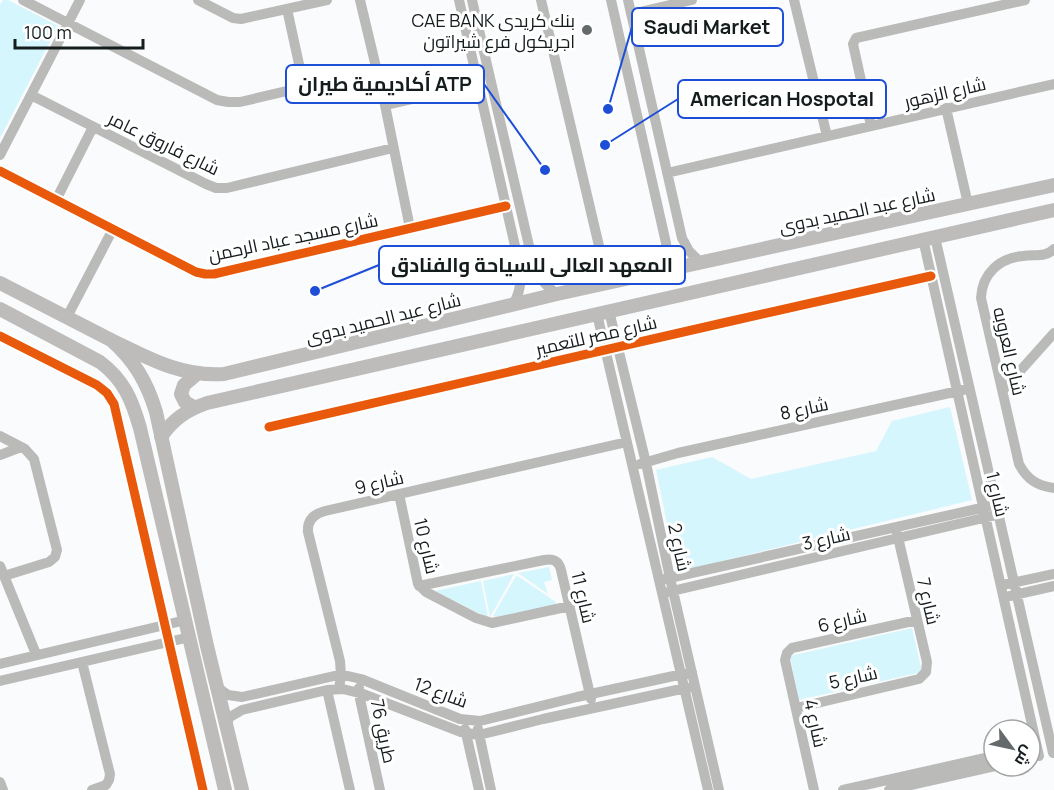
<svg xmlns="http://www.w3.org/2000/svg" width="1054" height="790" font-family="Manrope,Cairo,sans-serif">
	<rect width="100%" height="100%" fill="#f9fbfc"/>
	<path fill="#d5f6fd" d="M3,0h5l50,26 -58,112v-133z
		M950,407l22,93 -295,72 -21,-102 56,-13 39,22 125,-28 16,-30z
		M549,567l3,13 -8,2 4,12 -30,-21z
		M514,574l-24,43 -7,-36z
		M516,576l3,1 37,25v3l-60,12 -3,-1z
		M481,581l7,37 -53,-27z
		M912,628l10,44 -123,28 -9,-44z"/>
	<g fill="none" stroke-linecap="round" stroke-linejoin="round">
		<path stroke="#babab8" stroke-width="10" d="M23,0l194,100 11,2h12l137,-32
			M198,0l35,18 8,1 86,-19
			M360,0l25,105 25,123
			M459,0l61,268c2,14 0,25 -7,37
			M472,0l61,263c5,14 12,23 24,31
			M541,0l67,284
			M611,0l55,243 1,14 -3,15
			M628,0l54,238 7,13 12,12
			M794,0l33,136
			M287,9l17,78
			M631,14l61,-14
			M31,95l175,89 10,4h11l166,-40
			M385,105l93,-21
			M946,108l22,96
			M871,126l-18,-82 3,-6 169,-38
			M0,155l80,-155
			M0,171l196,101 9,2h9l292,-68
			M667,173l387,-89
			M56,200l37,-73
			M935,237l118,516
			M923,239l116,517
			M1054,249c-9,9 -19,5 -31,7 -24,2 -41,18 -42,42l38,166c8,15 18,22 35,24
			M609,311l37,152 24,115 49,212
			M597,314l111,476
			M67,317l46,-88
			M0,336l97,49 10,8 7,11 89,386
			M1003,390l51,-57
			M269,427l458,-105 204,-46
			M0,436l25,13 9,10 23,91 -2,7 -6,5 -45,14
			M0,455l21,-8
			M640,464l38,-11 285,-63
			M399,494l19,90 8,8 50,26 16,5 78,-17
			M0,566l36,88
			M665,579l325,-73
			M1007,584l47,-10
			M419,586l125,-26c9,-2 15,1 17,10l30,129
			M668,592l324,-76
			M1010,596l44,-10
			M82,662l28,112 -1,6 -3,5 -14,5
			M0,664l186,-44
			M0,681l190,-44
			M217,687l11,8 14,2 92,-21h14l13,3 99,40 20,2 97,-24 115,-25
			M359,688l1,11 20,91
			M339,689l2,-14 -1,-14 -32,-129c-1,-12 6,-18 17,-21l302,-69
			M327,690l23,100
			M796,708l123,-29 7,-7 1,-10 -30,-129
			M226,724l4,-7 12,-7 85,-20 16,-1 20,5 98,38 18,3 64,-16 152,-33
			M465,729l14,61
			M478,729l13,61
			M0,782l3,8
			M814,790l-29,-130 2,-7 5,-5 125,-28
			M843,790l151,-34
			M889,790l106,-24"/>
		<path stroke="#bdbcbb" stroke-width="14" d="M0,283l111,57c23,20 36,42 45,72l51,234 35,144
			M0,309l100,53c24,18 32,38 40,66l85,362
			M111,340c37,18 70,37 113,34l333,-80 497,-109
			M194,407l-9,-5 -4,-8 3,-9 13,-11
			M161,437c12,-18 26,-27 46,-34l847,-193"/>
		<g stroke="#fff" stroke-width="13">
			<path id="cycleway" d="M0,171l196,101 9,2h9l292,-68
				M0,336l97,49 10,8 7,11 89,386
				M269,427l458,-105 204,-46"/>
		</g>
		<use href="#cycleway" stroke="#e8590c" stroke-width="9"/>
	</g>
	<circle fill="#646a6b" stroke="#fff" stroke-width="2" cx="587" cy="30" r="6"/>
	<g text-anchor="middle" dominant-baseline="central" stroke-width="6" stroke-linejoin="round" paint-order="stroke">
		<g font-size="18" fill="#141c1d" stroke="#fff" text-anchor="end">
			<text x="575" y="20">CAE BANK بنك كريدي<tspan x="575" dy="21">اجريكول فرع شيراتون</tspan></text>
		</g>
		<g font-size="18" fill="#141c1d" stroke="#fff">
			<text transform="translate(945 92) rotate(-13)">شارع الزهور</text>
			<text transform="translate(164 143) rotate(26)">شارع فاروق عامر</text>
			<text transform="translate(857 210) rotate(-12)">شارع عبد الحميد بدوى</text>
			<text transform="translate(293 237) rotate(-12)">شارع مسجد عباد الرحمن</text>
			<text transform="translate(383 318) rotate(-14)">شارع عبد الحميد بدوى</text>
			<text transform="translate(596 335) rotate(-13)">شارع مصر للتعمير</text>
			<text transform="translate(1010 351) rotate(77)">شارع العروبه</text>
			<text transform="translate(804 408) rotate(-12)">شارع 8</text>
			<text transform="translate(379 482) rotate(-13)">شارع 9</text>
			<text transform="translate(998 494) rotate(77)">شارع 1</text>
			<text transform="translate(826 538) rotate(-13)">شارع 3</text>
			<text transform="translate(427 546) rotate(77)">شارع 10</text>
			<text transform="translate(680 547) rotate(78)">شارع 2</text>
			<text transform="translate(584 597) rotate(77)">شارع 11</text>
			<text transform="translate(929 601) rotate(77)">شارع 7</text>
			<text transform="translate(842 620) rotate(-13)">شارع 6</text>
			<text transform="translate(853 677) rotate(-13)">شارع 5</text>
			<text transform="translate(441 692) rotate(20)">شارع 12</text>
			<text transform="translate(816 723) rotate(77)">شارع 4</text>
			<text transform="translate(384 731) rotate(78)">طريق 76</text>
		</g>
	</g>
	<path fill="none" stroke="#1d4ed8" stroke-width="2" d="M608 109L632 27M545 170L484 84M605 145L678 99M315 291L379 265"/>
	<g fill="#1d4ed8" stroke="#fff" stroke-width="2">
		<circle cx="608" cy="109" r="6"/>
		<circle cx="545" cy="170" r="6"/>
		<circle cx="605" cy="145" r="6"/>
		<circle cx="315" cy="291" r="6"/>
	</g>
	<g fill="#fff" stroke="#1d4ed8" stroke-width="2">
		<rect x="632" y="8" width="151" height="38" rx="6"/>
		<rect x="286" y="65" width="198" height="38" rx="6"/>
		<rect x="678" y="80" width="208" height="38" rx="6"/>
		<rect x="379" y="246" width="306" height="38" rx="6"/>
	</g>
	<g font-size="20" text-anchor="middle" font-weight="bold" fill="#141c1d">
		<text x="707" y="34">Saudi Market</text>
		<text x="385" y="91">أكاديمية طيران ATP</text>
		<text x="782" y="106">American Hospotal</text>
		<text x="532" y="272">المعهد العالى للسياحة والفنادق</text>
	</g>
	<g transform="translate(1012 748) rotate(123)"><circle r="28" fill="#ffffff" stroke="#a1a4a5" stroke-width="1.5"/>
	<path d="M0-4.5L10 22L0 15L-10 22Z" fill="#646a6b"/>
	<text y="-9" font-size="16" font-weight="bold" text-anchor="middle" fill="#141c1d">ش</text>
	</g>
	<path d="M15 39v9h128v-9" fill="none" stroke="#141c1d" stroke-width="3"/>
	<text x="24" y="39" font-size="18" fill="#141c1d" stroke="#ffffff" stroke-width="4.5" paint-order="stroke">100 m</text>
</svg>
